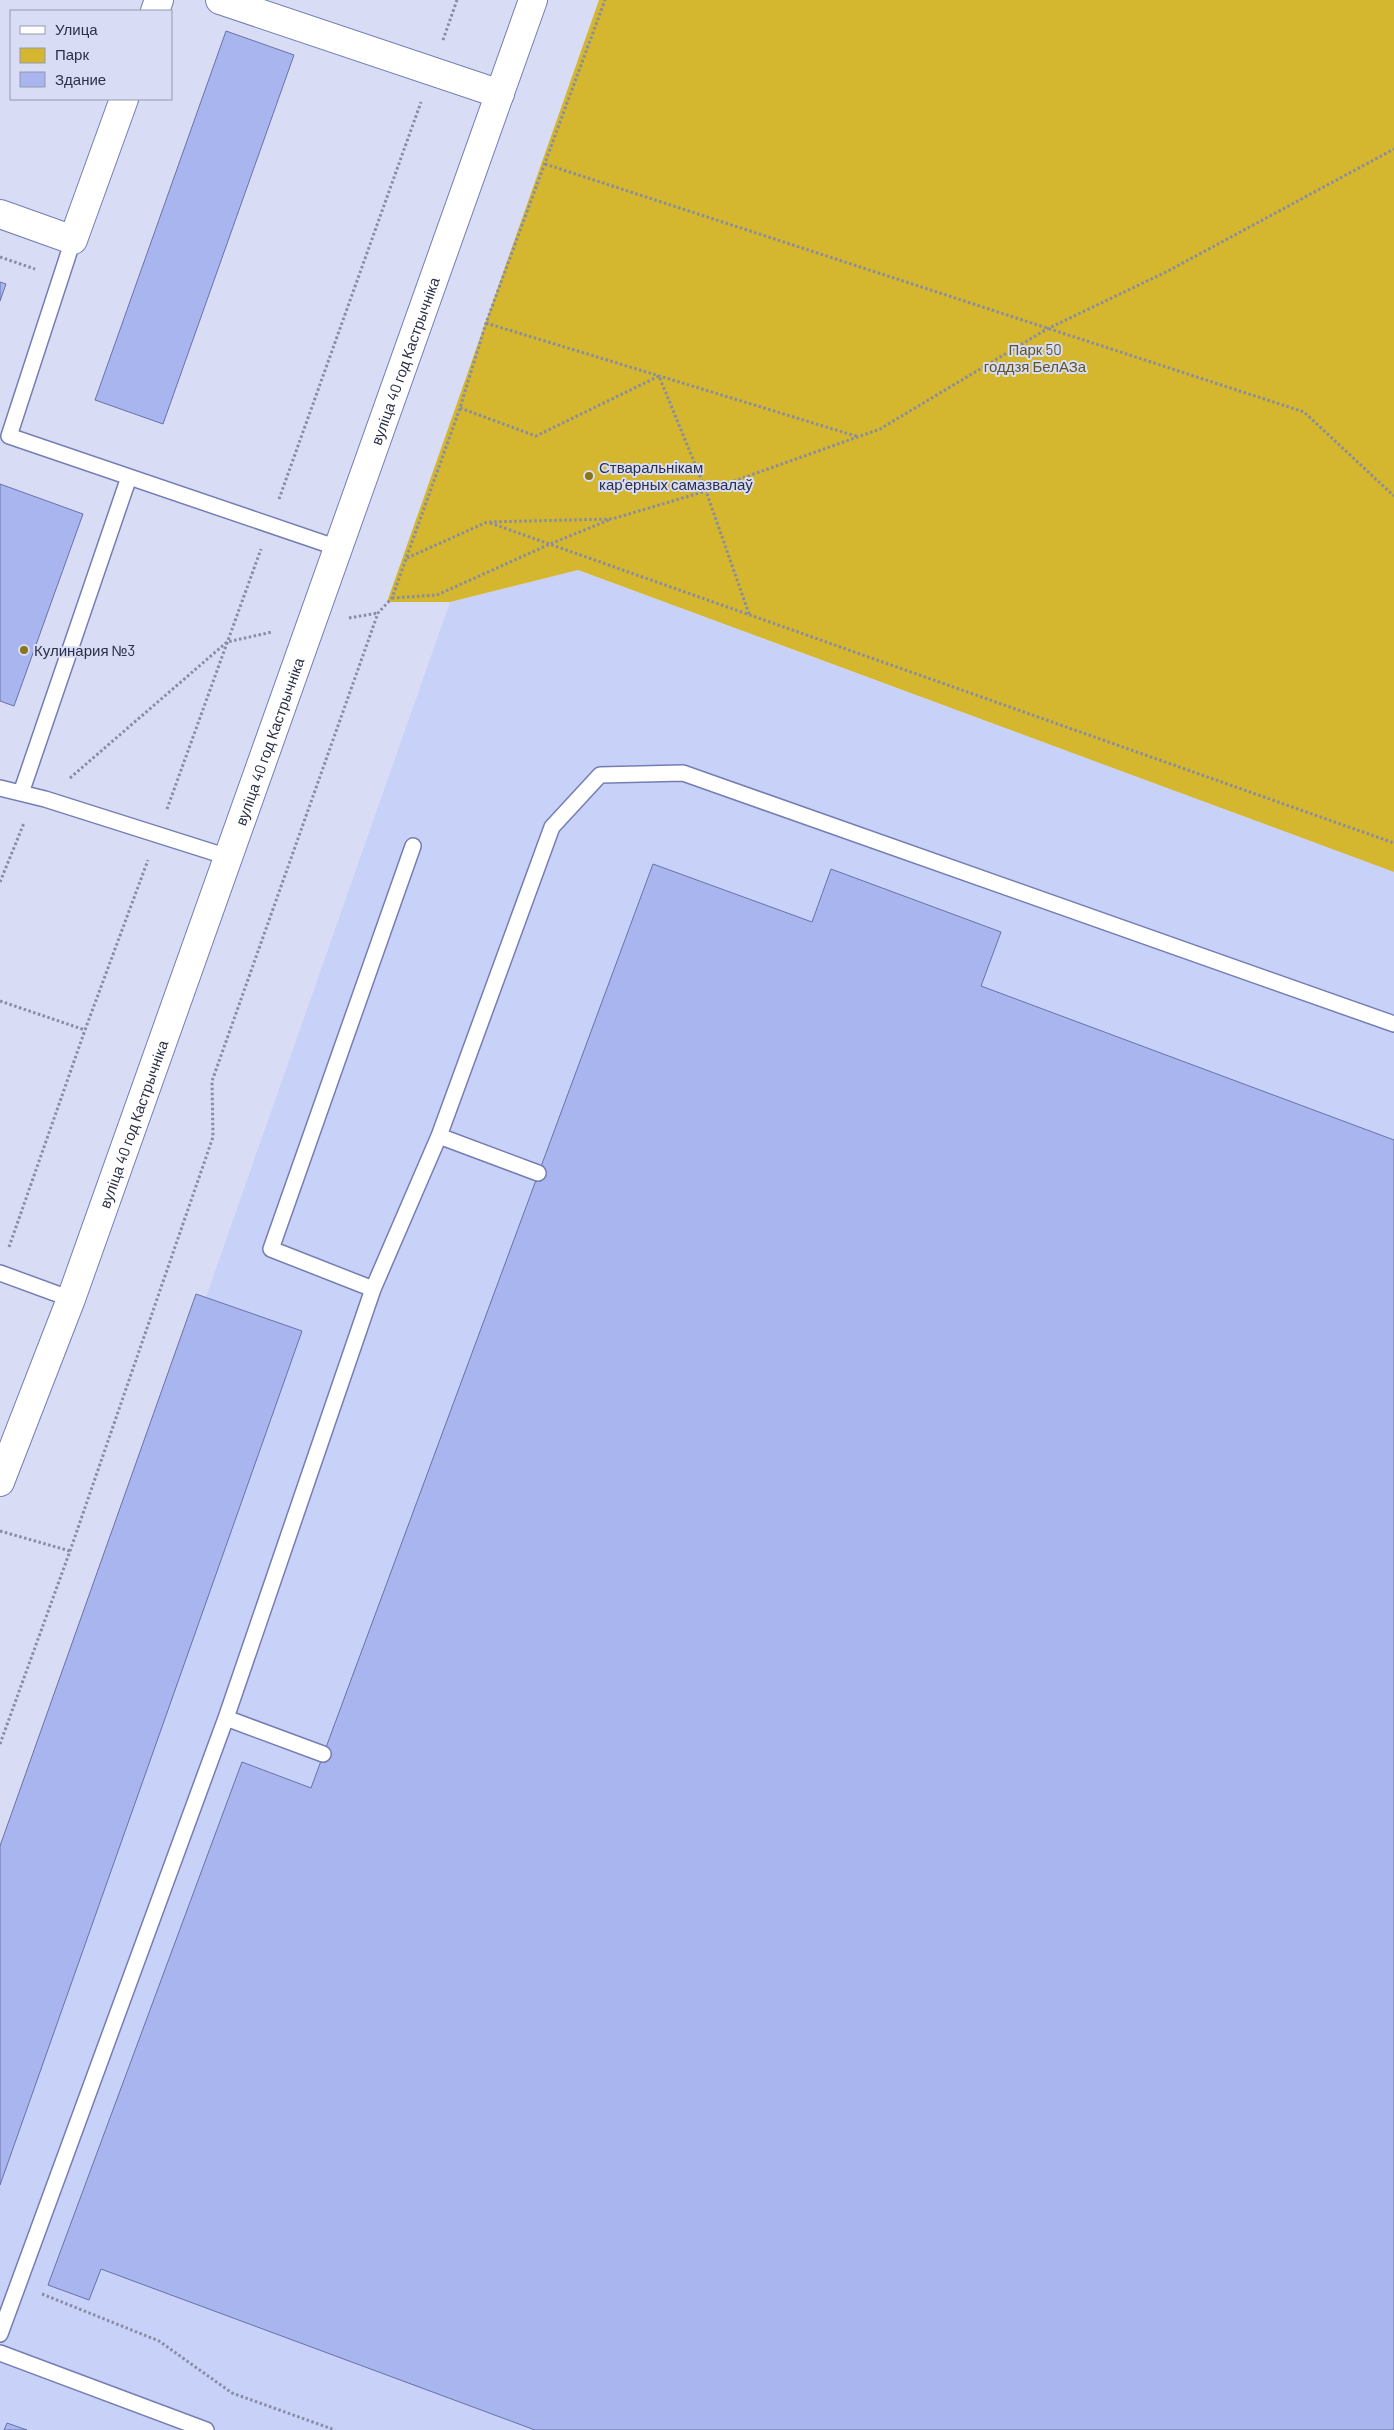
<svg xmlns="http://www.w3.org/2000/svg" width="1394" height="2430" font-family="Barlow,sans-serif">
	<rect width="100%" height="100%" fill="#d8ddf5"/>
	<path fill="#c8d1f8" d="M577,570l817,302v1558h-1394v-584l196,-552 10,3 244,-695z"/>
	<path fill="#d4b62f" d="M599,0h795v872l-816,-302 -128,32h-63z"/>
	<path fill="#a9b5ee" stroke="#6872a7" d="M226,31l68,24 -131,369 -68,-24z
		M0,282l6,2 -6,17z
		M0,484l83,30 -69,192 -14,-5z
		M653,864l159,58 19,-53 170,63 -20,54 413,154v1290h-859l-434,-161 -12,31 -41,-15 194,-523 69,26z
		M196,1294l106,37 -302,854v-339z
		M7,2423l20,7h-23z"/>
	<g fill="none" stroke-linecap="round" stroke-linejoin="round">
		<g stroke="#747eb4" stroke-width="18">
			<path id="lane" d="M73,240l-64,196 329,112
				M0,788l45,11 183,58
				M21,793l108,-316
				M439,1136l99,37
				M0,1273l71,26
				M373,1289l-102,-40 142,-403
				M226,1718l97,36
				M0,2334l226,-616 147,-429 66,-153 113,-309 48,-52 83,-2 711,251
				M0,2353l206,77"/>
		</g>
		<g stroke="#747eb4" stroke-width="30">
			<path id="street" d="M220,0l280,94
				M155,11l4,-11
				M0,214l73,26 51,-141"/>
		</g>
		<g stroke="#747eb4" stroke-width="30">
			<g id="secondary">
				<path id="s1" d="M0,1482l71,-183 462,-1299"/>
			</g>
		</g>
		<path stroke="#888da4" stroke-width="3" stroke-dasharray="2.5 2.5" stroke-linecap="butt" d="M443,40l14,-40
			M545,164l759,248 90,84
			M0,257l35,12
			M486,323l373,114
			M460,408l76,28 123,-60 47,115 43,123
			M279,499l142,-397
			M490,523l904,320
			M407,558l80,-36 125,-3 94,-28 174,-62 167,-100 121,-58 226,-122
			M392,598l45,-3 113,-51 59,-24
			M349,618l29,-5
			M70,778l157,-136 45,-10
			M167,809l94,-260
			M0,882l24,-59
			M0,1001l85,29
			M9,1247l76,-217 63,-170
			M0,1531l70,20
			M0,1744l70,-193 143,-414 -1,-56 166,-468 14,-15 68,-190 26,-85 119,-323
			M42,2294l117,47 73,52 103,37"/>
		<use href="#lane" stroke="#fff" stroke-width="15"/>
		<use href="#street" stroke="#fff" stroke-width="28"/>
		<use href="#secondary" stroke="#fff" stroke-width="28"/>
	</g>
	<g fill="#8a7518" stroke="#d8ddf5" stroke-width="2">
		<circle cx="589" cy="476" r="5"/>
		<circle cx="24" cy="650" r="5"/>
	</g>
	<g text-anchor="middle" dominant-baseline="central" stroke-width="4" stroke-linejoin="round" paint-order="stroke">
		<g font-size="15" fill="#625520" stroke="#d8ddf5">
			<text x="1035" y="349">Парк 50<tspan x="1035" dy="17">годдзя БелАЗа</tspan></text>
		</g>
		<g font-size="15" fill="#2b3046" stroke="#d8ddf5">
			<text stroke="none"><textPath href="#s1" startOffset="1192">вуліца 40 год Кастрычніка</textPath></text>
			<text stroke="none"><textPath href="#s1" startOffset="788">вуліца 40 год Кастрычніка</textPath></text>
			<text stroke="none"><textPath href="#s1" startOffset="382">вуліца 40 год Кастрычніка</textPath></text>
		</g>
		<g font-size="15" fill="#2b3046" stroke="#d8ddf5" text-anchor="start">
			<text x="599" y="467">Стваральнікам<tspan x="599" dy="17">карʼерных самазвалаў</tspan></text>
			<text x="34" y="650">Кулинария №3</text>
		</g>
	</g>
	<rect x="10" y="10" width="162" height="90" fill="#d8ddf5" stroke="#9398af"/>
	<rect x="20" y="26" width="25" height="8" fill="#ffffff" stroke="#9398af"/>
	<text x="55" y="35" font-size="15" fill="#2b3046">Улица</text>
	<rect x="20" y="48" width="25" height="15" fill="#d4b62f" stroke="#9398af"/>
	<text x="55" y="60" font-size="15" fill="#2b3046">Парк</text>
	<rect x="20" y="72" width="25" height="15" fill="#a9b5ee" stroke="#9398af"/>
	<text x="55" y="85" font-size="15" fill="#2b3046">Здание</text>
</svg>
